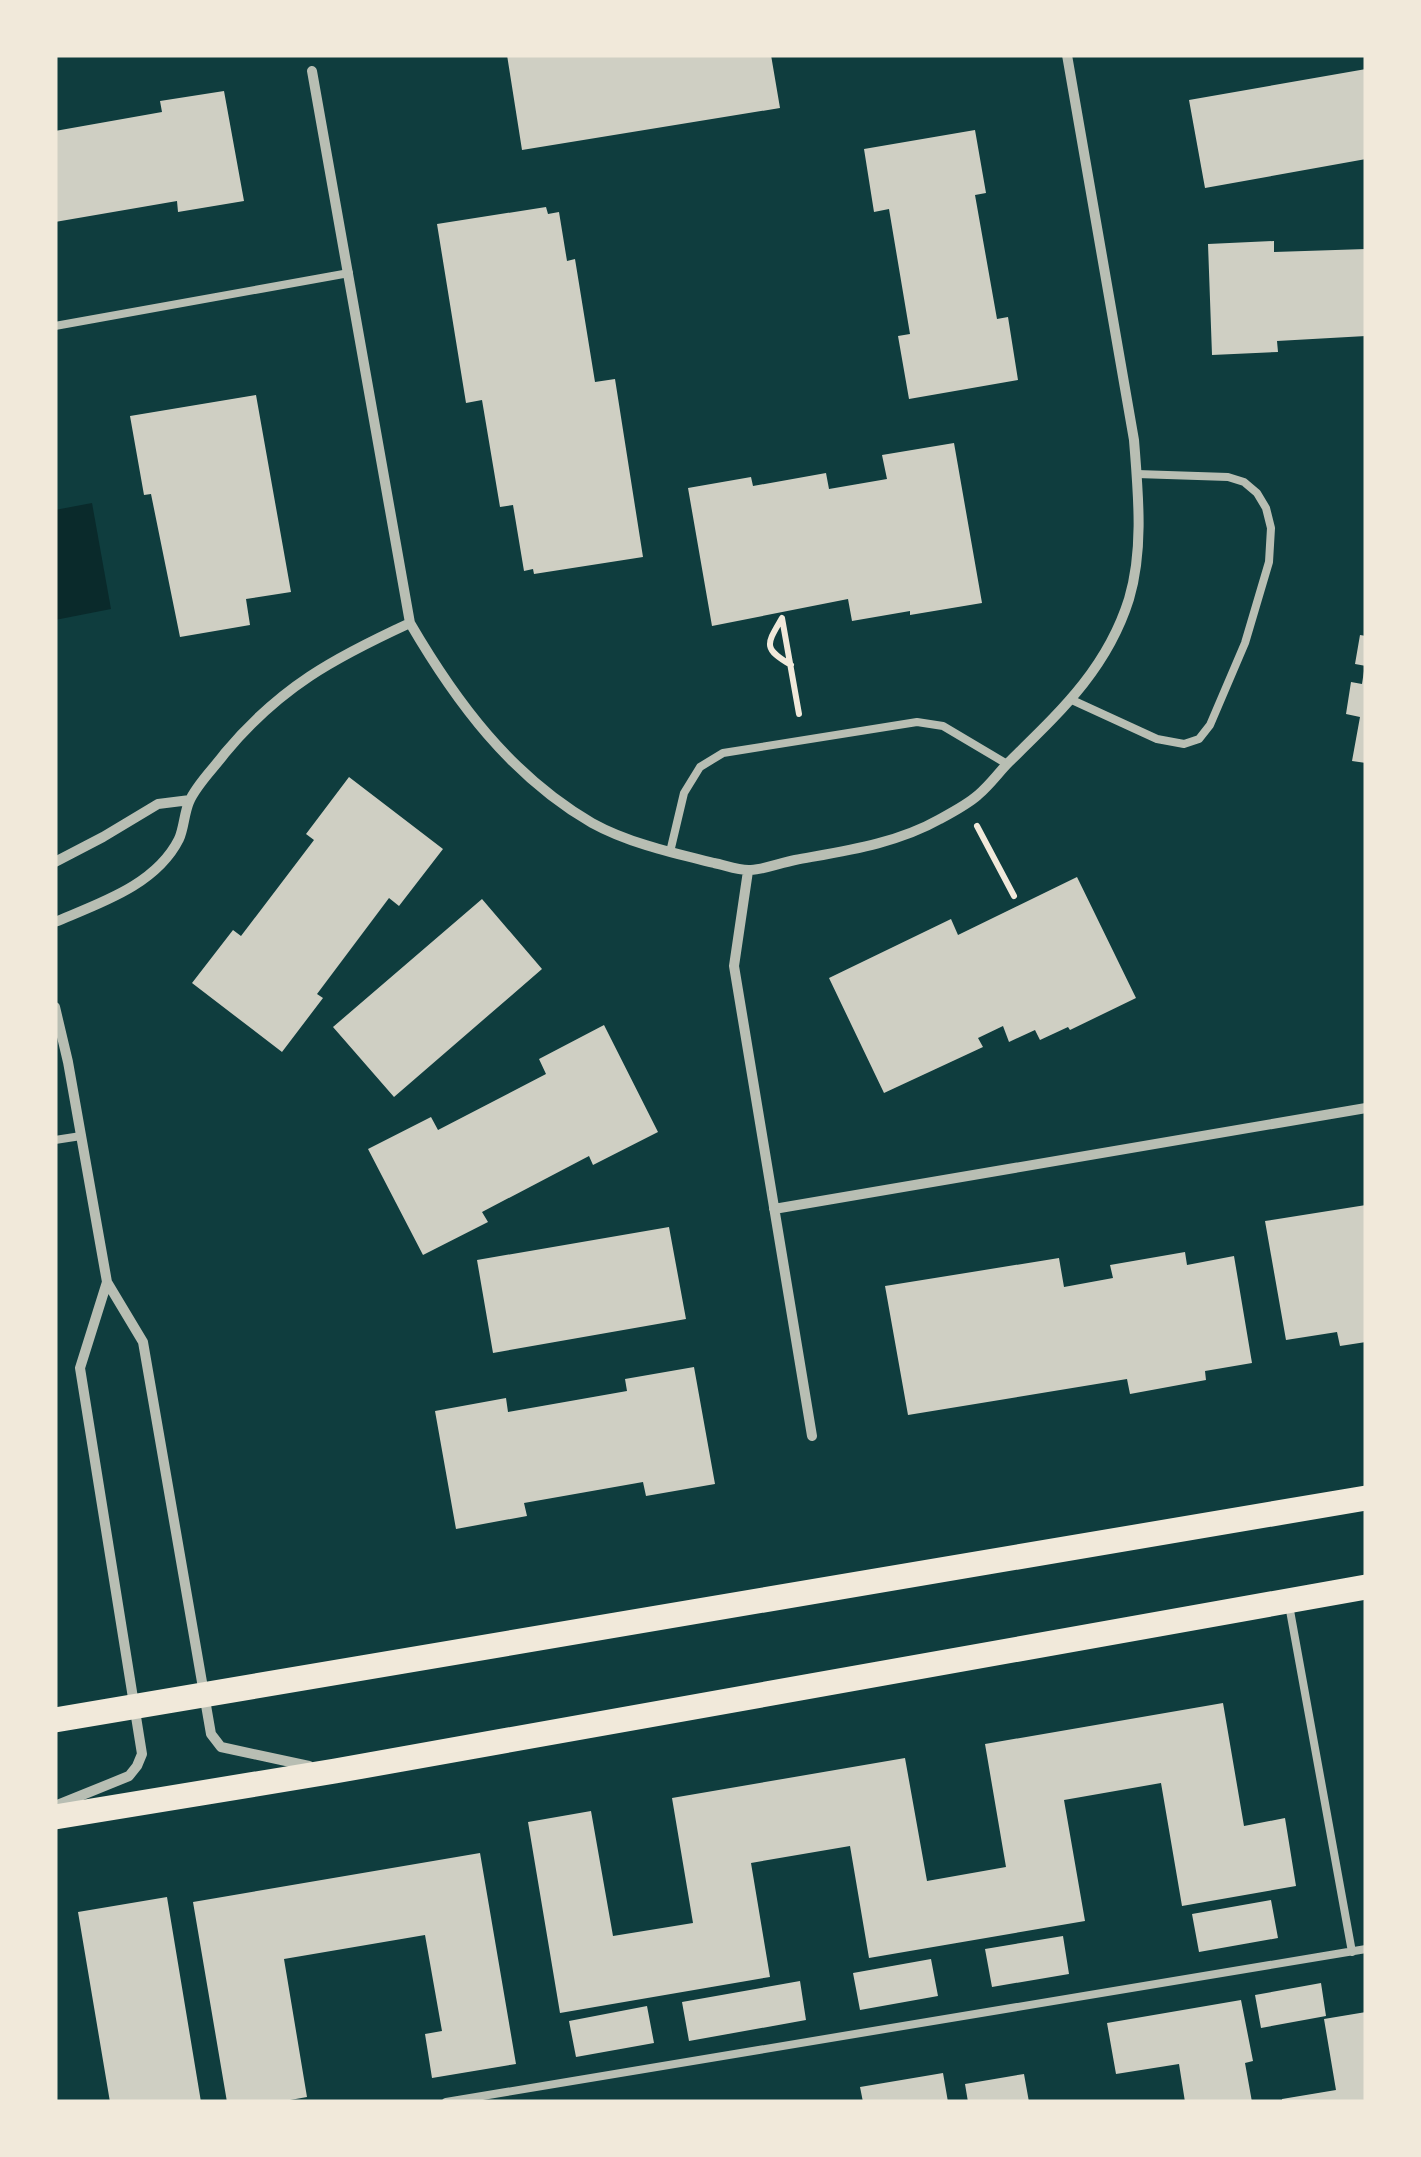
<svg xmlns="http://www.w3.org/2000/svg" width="1421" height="2157" font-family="Quicksand,sans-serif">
	<rect width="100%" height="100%" fill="#0f3d3e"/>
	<path fill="#0a2a2b" d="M92,503l19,106 -56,11v-110z"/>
	<path fill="#cfcfc3" d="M507,55h264l9,53 -258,42z
		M1366,69v90l-161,29 -16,-88z
		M224,91l20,110 -66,11 -1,-11 -122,21v-91l107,-19 -2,-11z
		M975,130l11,63 -11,2 22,124 11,-2 10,63 -109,19 -11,-63 12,-2 -21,-125 -15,3 -10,-63z
		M546,207l2,7 11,-2 8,49 8,-2 20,123 20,-3 28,178 -109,17 -1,-5 -9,2 -11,-66 -13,2 -18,-107 -16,3 -29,-179z
		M1274,241v11l92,-3v87l-89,5 1,11 -66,3 -4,-111z
		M256,395l35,197 -45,7 4,26 -70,12 -29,-143 -7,1 -14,-79z
		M954,443l28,160 -72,12v-4l-58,10 -4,-22 -136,27 -24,-138 63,-11 2,9 73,-13 3,16 58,-10 -5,-24z
		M1360,635l6,1v30l-11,-2z
		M1364,671h2v92l-14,-2 8,-44 -14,-3 5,-32 11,2z
		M349,777l94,72 -44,57 -10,-8 -72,96 6,4 -41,54 -90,-69 41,-53 8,6 73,-96 -8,-6z
		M1077,877l59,121 -66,32 -2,-3 -28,13 -5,-10 -26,12 -6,-16 -25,12 5,9 -99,46 -55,-115 122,-59 7,16z
		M482,899l60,70 -148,128 -61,-70z
		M604,1025l54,107 -65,33 -4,-9 -107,56 6,10 -65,33 -55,-106 63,-32 7,13 108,-56 -7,-15z
		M1366,1205v137l-26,4 -3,-14 -51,8 -21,-119z
		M669,1227l17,92 -193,34 -16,-93z
		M1185,1252l2,13 47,-9 18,107 -47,8 1,9 -76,14 -3,-15 -219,36 -23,-129 174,-28 5,29 49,-9 -3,-13z
		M694,1367l21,117 -69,12 -3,-14 -119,21 3,13 -71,13 -21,-118 71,-13 2,14 119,-21 -2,-12z
		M1223,1703l21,123 41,-8 11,68 -114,20 -21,-123 -97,17 21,121 -216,37 -19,-112 -99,17 19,114 -210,36 -32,-191 63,-11 22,125 80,-13 -21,-125 233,-40 22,123 79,-14 -21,-123z
		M480,1853l36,211 -84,14 -7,-44 17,-3 -17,-96 -141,24 23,138 -28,5h-52l-34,-200z
		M167,1897l34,205h-91l-32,-190z
		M1271,1900l7,38 -79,14 -7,-38z
		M1063,1936l6,38 -77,13 -7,-38z
		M931,1959l7,37 -78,14 -7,-37z
		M800,1981l6,39 -117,21 -7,-39z
		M1321,1983l5,33 -65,12 -6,-33z
		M1241,2000l12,61 -8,2 7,39h-67l-6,-38 -63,10 -9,-51z
		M647,2006l7,37 -78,14 -7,-36z
		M1366,2012v90h-84v-3l54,-9 -12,-71z
		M943,2073l5,29h-85l-3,-15z
		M1024,2074l5,28h-61l-3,-18z"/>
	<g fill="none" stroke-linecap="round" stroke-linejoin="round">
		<path stroke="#f1e9da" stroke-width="6" d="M791,665c-29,-17 -24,-21 -9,-47l17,96
			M977,826l37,70"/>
		<path stroke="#b8beb3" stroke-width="8" d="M55,326l294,-53
			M1072,700l85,39 27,5 15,-5 11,-14 35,-82 24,-81 2,-34 -5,-20 -9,-15 -13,-11 -16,-5 -91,-3
			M670,852l14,-59 16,-26 23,-14 194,-31 26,4 64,38
			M55,1140l26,-4
			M1289,1605l63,347
			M446,2102l920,-153"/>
		<path stroke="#b8beb3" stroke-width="10" d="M312,71l98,552c46,79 101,153 182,200 36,20 81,30 122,40 11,2 25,8 37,7 14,-1 29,-7 44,-10 49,-9 101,-16 145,-41 13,-7 28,-15 38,-24 12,-10 21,-23 31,-33 51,-50 98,-93 120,-163 15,-50 9,-107 5,-159l-67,-385
			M55,862l48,-25 55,-33 32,-4
			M748,871l-14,95 78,470
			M55,922c45,-19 101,-37 124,-83 5,-11 5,-25 10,-37 7,-17 25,-34 36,-49 55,-66 109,-95 185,-130
			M55,1007l13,55 39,220 36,60 68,392 10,13 88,19
			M774,1209l592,-101
			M55,1806l74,-30 8,-10 5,-12 -62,-386 27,-86"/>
		<path stroke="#f1e9da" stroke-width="25" d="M55,1720l1311,-222
			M55,1817l280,-46 1031,-184"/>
	</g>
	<rect width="1421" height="2157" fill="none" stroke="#f1e9da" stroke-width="115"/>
</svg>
